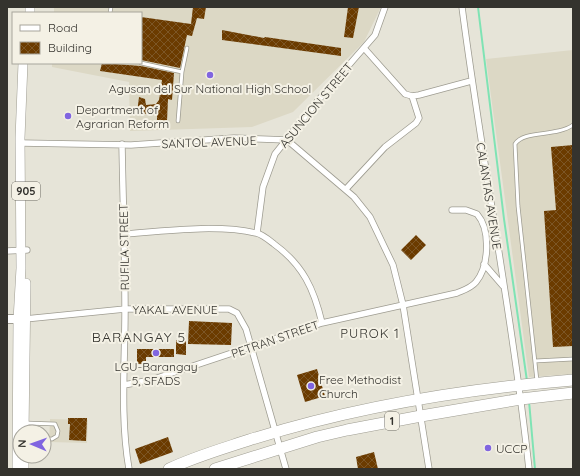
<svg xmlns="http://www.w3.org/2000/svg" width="580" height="476" font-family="Quicksand,sans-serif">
	<defs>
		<pattern id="building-cross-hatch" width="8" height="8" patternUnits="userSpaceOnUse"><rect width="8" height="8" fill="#6b3b00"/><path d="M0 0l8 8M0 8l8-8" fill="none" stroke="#7c5626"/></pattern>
	</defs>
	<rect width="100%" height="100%" fill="#e6e4d8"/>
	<path fill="#dcd8c5" d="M54,7h326v2l-16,33 -71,70 -41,15 -122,4 -1,-49 -77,-15v-4h89v-50h-87z
		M573,50v324l-44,3 -43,-318z
		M50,419l38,1 -1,23 -38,-1z"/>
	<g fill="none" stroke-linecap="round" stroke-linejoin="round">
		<path stroke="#7fe3b4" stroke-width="2" d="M478,7l26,212 23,162
			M529,401l6,68"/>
	</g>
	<path fill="url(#building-cross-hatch)" d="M193,7h13l-2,12 -7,-1 -5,18 -5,-1 -7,33 -39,-8 1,-32 -1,-11 50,7z
		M348,7h11l-6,31 -9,-1z
		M222,30l42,8 1,-1 76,11v8l-119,-16z
		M102,63l39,3 33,7 -2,27 -4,-1 -1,22 -10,-1v-5l-20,-2 2,-16 6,2 1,6 10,-1 3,-4 3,-20 -62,-9z
		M573,145v201l-20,1 -9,-136 12,-1 -5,-63z
		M416,235l10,10 -15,15 -10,-10z
		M189,321l43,2 -1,22 -43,-1z
		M176,340h10v15l-10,-1z
		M137,349h37v8h-28v7h-9z
		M317,369l8,27 -20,6 -8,-27z
		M68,418h19l-1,23 -17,-1 1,-16h-2z
		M168,437l5,15 -33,12 -5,-15z
		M374,452l4,17h-20l-2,-12z"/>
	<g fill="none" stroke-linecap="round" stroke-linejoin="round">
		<g stroke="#9e9c91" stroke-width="4.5">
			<path id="lane" d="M110,13l1,-6
				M141,63l41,9
				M178,121l4,-49 5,-24
				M535,361l38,-2
				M537,381l-19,-175 -3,-62c9,-14 41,-7 58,-19
				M26,423l29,1 3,7 -1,5 -5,3h-8"/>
		</g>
		<g stroke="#9e9c91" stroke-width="7">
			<path id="street" d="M462,7c20,154 50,307 67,462
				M364,48l41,46 7,2 7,-1 52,-14
				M21,143l110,2 103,-7 53,2 67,57 16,20 23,48 10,40 26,164
				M122,144c1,56 3,112 3,167 0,52 -5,107 4,158
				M346,189l39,-42 31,-24 3,-5 -7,-22
				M257,233l6,-46 12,-33 40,-50 60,-69 10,-28
				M124,234c39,-3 93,-10 132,-1 6,1 13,7 18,11 29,21 40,45 48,79
				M7,251l20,-1
				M484,264l19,22
				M25,319l100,-10h104l8,4 9,16 40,140
				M124,385l27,-5 171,-57 135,-30c7,-3 14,-5 19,-11 13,-16 15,-52 1,-68l-11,-4h-14"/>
		</g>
		<g stroke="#9e9c91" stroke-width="10">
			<path id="secondary" d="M7,319h17"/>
		</g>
		<g stroke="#9e9c91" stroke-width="10">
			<path id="primary" d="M30,13v-6
				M24,432l2,-149
				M17,469l1,-149 3,-52 -1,-130 3,-75
				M24,469v-13"/>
		</g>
		<g stroke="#9e9c91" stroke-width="12">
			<path id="highway" d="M169,469c25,-12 53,-20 80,-29 104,-33 214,-51 324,-60
				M215,469l102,-32 30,-7 74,-14 100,-17 52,-6"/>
		</g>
		<use href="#lane" stroke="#fff" stroke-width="3"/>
		<use href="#street" stroke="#fff" stroke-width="5.5"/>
		<use href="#secondary" stroke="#fff" stroke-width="8"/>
		<use href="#primary" stroke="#fff" stroke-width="9"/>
		<use href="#highway" stroke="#fff" stroke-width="11"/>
	</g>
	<g fill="#8065e0" stroke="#f4f1e5" stroke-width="1.5">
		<circle cx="210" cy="75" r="4"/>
		<circle cx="68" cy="116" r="4"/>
		<circle cx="156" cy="353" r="4"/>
		<circle cx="311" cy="386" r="4"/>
		<circle cx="488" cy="448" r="4"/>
	</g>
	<g text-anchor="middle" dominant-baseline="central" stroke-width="4" stroke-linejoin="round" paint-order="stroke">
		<g fill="#f4f1e5" stroke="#6e6c65" stroke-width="1">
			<rect x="12" y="182" width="28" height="18" rx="3"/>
			<rect x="385" y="412" width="14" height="18" rx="3"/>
		</g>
		<g font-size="11" font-weight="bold" fill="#34332e">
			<text x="26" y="191">905</text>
			<text x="392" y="421">1</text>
		</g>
		<g font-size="12" fill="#34332e" stroke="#f4f1e5" text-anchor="start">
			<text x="210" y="88" text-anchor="middle">Agusan del Sur National High School</text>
			<text x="76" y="109">Department of<tspan x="76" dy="14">Agrarian Reform</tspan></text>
			<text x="156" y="366" text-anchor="middle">LGU-Barangay<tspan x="156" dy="14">5, SFADS</tspan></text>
			<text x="319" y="379">Free Methodist<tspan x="319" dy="14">Church</tspan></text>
			<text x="496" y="448">UCCP</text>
		</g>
		<g font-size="12" fill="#34332e" stroke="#f4f1e5">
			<text transform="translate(316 105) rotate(-50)">ASUNCION STREET</text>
			<text transform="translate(209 142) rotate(-2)">SANTOL AVENUE</text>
			<text transform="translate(489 196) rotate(81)">CALANTAS AVENUE</text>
			<text transform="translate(124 247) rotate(-91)">RUFILA STREET</text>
			<text x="175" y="309">YAKAL AVENUE</text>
			<text transform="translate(275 339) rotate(-19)">PETRAN STREET</text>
		</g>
		<g font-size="13" letter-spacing="1" fill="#34332e" stroke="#f4f1e5">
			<text x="370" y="333">PUROK 1</text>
		</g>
		<g font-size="14" letter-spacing="1" fill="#34332e" stroke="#f4f1e5">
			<text x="139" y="337">BARANGAY 5</text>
		</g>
	</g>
	<rect width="580" height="476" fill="none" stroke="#34332e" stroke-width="16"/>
	<rect x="12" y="12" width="130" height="52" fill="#f4f1e5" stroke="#a7a59c"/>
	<rect x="20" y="25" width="20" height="6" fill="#ffffff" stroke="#a7a59c"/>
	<text x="48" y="32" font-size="12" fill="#34332e">Road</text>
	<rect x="20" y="42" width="20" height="12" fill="url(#building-cross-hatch)" stroke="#a7a59c"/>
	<text x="48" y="52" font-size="12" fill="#34332e">Building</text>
	<g transform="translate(32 444) rotate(272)"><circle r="19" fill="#f4f1e5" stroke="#a7a59c"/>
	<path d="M0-3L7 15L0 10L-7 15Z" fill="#8065e0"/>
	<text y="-6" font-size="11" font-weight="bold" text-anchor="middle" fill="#34332e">N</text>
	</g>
</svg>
